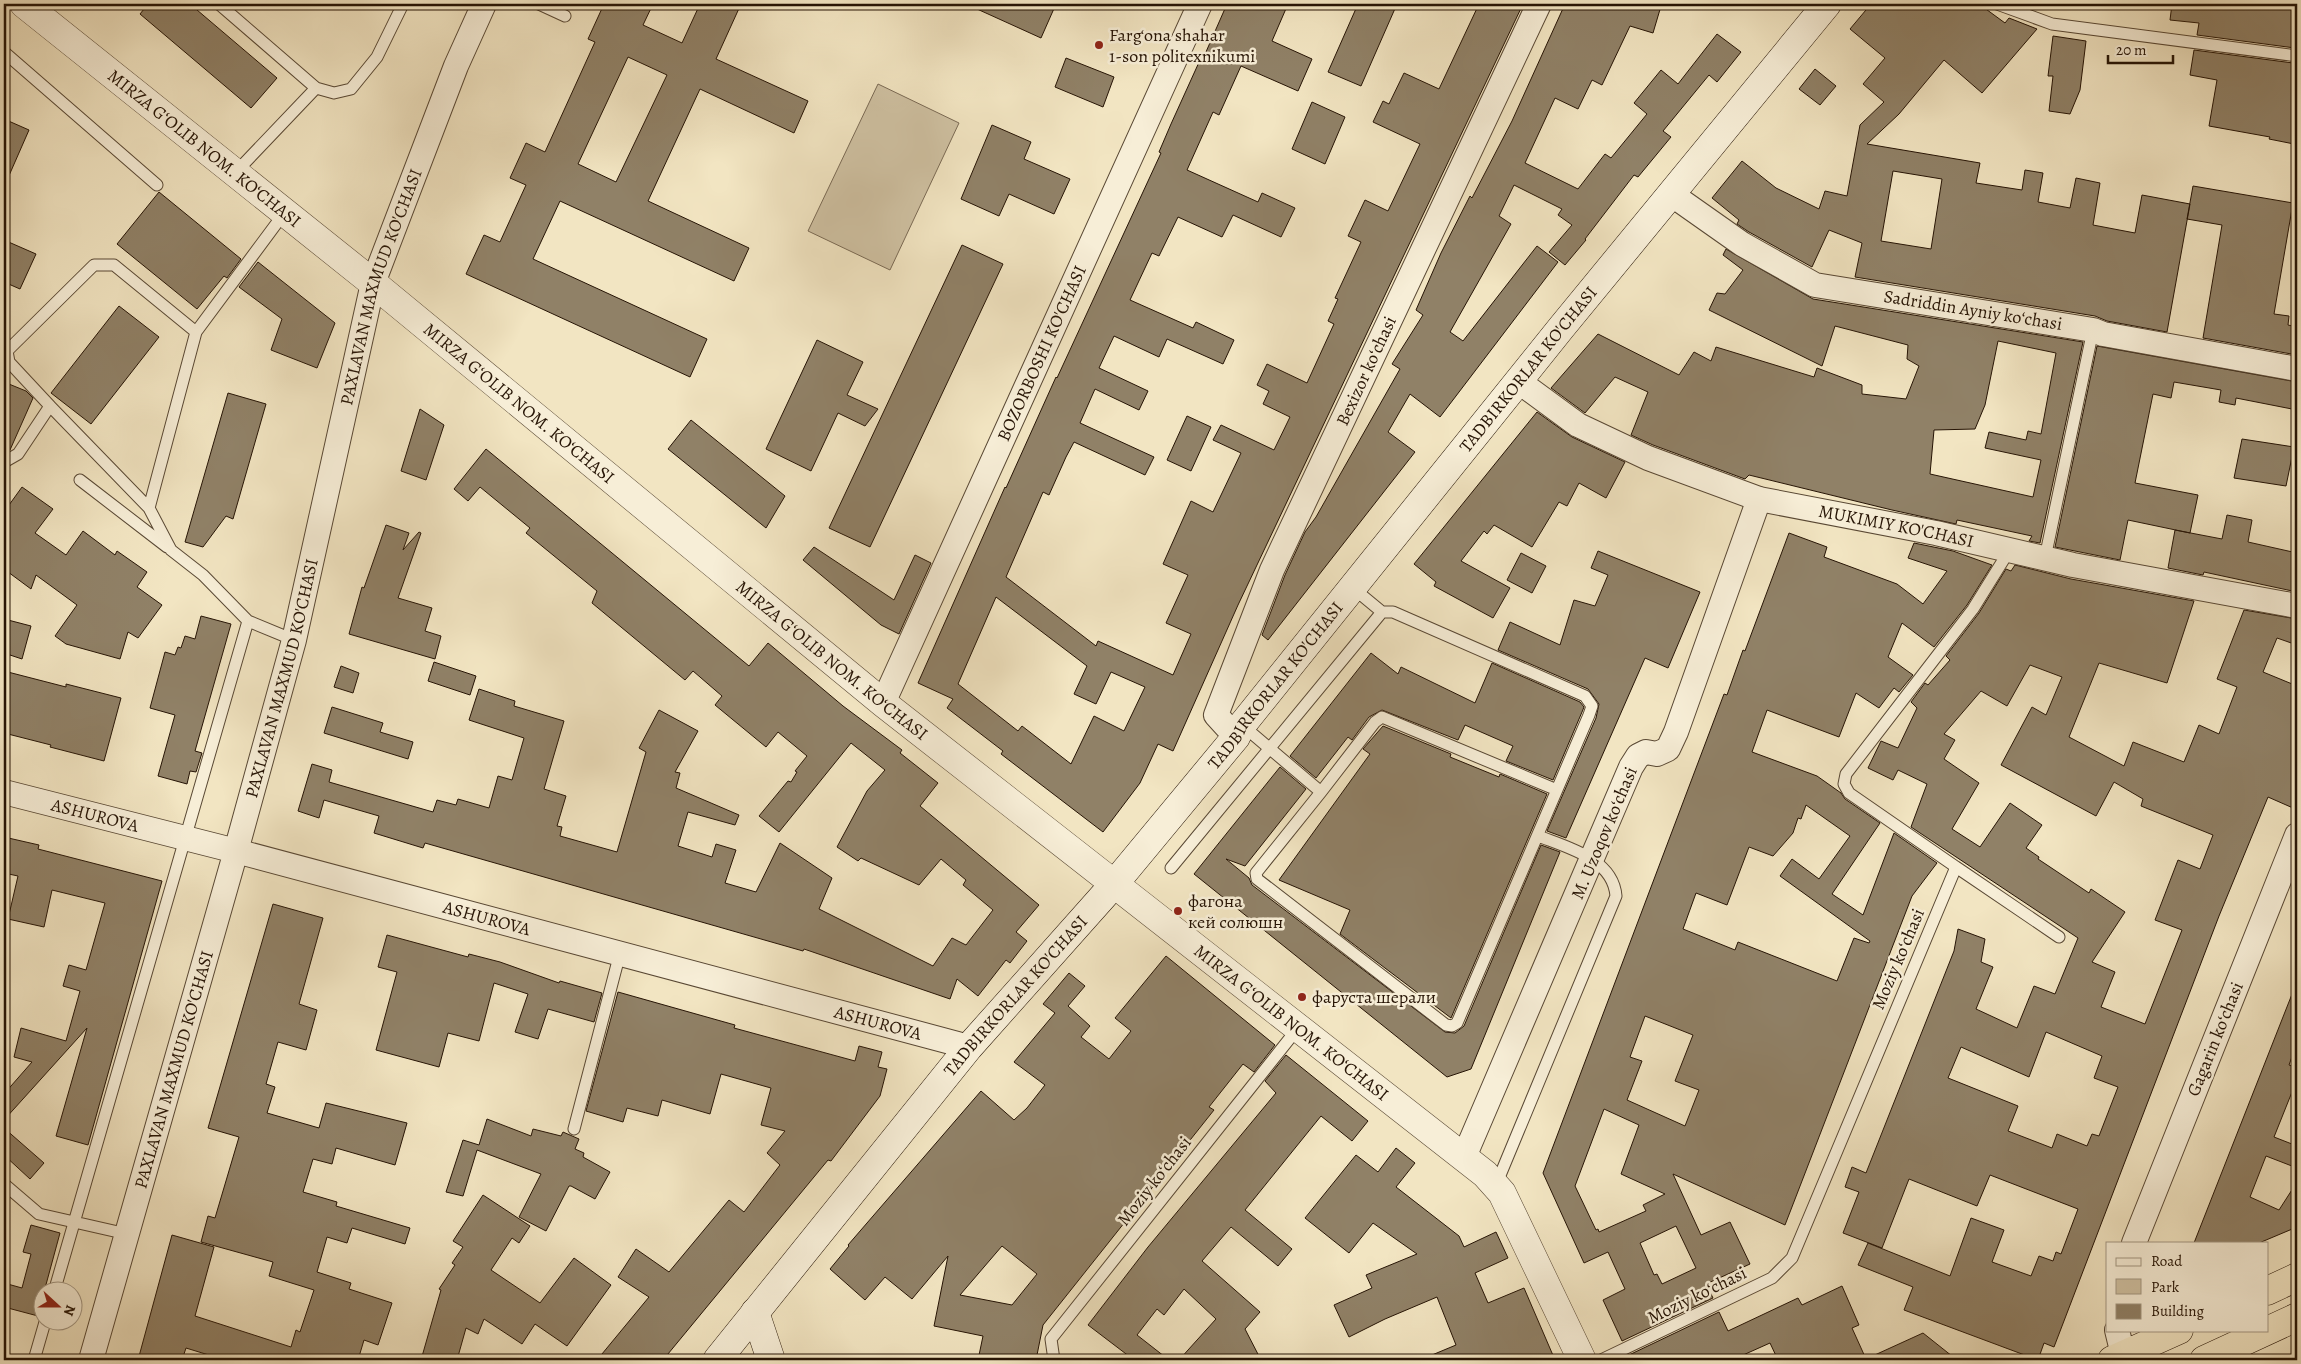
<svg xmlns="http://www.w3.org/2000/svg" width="2301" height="1364" font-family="Alegreya,serif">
	<rect width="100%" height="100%" fill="#f2e5c2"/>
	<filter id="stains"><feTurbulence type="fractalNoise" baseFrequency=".004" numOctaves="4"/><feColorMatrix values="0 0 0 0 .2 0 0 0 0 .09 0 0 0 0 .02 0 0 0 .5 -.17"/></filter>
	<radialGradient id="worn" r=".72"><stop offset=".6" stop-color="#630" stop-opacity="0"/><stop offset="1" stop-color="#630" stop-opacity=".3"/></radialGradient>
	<path fill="#cfc1a2" stroke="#7a6a54" d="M878,84l81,39 -69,147 -82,-39z"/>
	<path fill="#908167" stroke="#261405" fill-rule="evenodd" d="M148,4h42l87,74 -26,30 -111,-94z
		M604,4h49l-10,21 39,18 18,-39h41l-25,55 92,42 -14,32 -94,-44 -52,112 101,47 -15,33 -174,-80 -27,58 174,80 -17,38 -224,-103 18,-39 16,7 26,-57 -16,-7 16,-35 19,9 50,-110 -7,-3zM628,57l39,18 -51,107 -38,-18z
		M966,4h90l-15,34z
		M1227,4h61l-16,37 40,18 -14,32 -57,-25 -22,49 -6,-3 -26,58 71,32 4,-9 33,15 -14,29 -48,-22 -11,22 -44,-20 -19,39 -7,-3 -22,47 63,28 3,-6 38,18 -11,24 -56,-25 -8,18 -45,-21 -15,32 49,23 -9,19 -44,-21 -15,34 74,34 -9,18 -71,-33 -8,15 -17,38 -6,-3 -37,85 90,69 2,-5 75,34 18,-41 -25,-11 22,-48 -25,-11 28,-63 22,11 28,-59 -28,-13 8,-15 53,25 16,-33 -27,-13 6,-13 -12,-6 10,-21 40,19 27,-59 -6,-3 10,-22 -3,-1 26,-56 -13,-6 17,-36 23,11 32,-67 -47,-22 10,-21 6,3 15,-31 35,16 40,-85h44l-285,601 -65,146 -15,-7 -18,39 -37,49 -102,-78 2,-3 -56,-43 6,-9 -35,-16 87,-196 1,1 50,-111 1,1 104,-225 -2,-1 12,-28 29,-64 2,1zM996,597l91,69 -13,28 22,10 15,-32 34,15 -21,44 -30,-15 -23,48 -49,-38 -4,5 -60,-47z
		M1358,4h39l-36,82 -33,-14z
		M1565,4h87l9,2 -8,27 -23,-7 -28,59 -10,-5 -14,29 -23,-11 -30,65 53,26 27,-35 6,4 36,-44 -13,-11 27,-33 17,14 39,-50 24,18 -24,30 -8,-7 -46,56 8,6 -33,40 -4,-2 -49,64 1,1 -21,25 -16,-13 23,-27 -14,-10 4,-6 -48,-24 -15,31 12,8 -61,108 13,9 74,-95 21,16 -118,155 -30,-23 -22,38 27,20 -147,188 -6,-5 23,-60 20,-43 11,-15 84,-148 -8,-5 31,-49 -7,-5 25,-57 29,-57 2,2 40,-77z
		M1871,4h108l26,19 4,-5 28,11 -55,64 -38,-33 -45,54 -32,30 113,19 -4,20 46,7 3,-20 18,3 -5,29 32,6 6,-30 24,5 -7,42 42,8 7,-38 48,9 -23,128 -60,-11 -12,-5 -240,-39 7,-34 -33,-13 -17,37 -63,-35 -12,-8 2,-4 -27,-22 30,-37 34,27 43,21 6,-18 22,5 13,-71 24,-23 -21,-18 22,-26 -35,-29zM1893,171l49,8 -11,70 -50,-8z
		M2172,4h125l-2,44 -98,-13 2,-12 -29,-3z
		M2053,36l33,5 -6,49 -10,24 -21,-3 4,-35h-5z
		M2194,50l99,13 -1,3 5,1v61l-3,16 -25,-5 1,-2 -61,-11 8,-46 -27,-5z
		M1066,58l48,19 -11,30 -48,-20z
		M1815,69l21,17 -16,19 -21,-16z
		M1312,102l33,15 -20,47 -33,-15z
		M4,119l25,11 -25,57z
		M992,125l39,17 -7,17 46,20 -16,35 -45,-20 -10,22 -38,-17z
		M2193,186l100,17 -19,111 15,2 -1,9 9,2v28l-94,-17 19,-113 -35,-6z
		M159,192l82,67 -14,19 -3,-2 -27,33 -80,-65z
		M4,240l32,14 -16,35 -16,-7z
		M962,245l41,19 -133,283 -41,-19z
		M1726,249l87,50 270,43 -43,201 -11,-2 3,-5 -75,-16 -1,4 -64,-14 -143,-35 -4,4 -92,-34 -22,-10 17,-43 -33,-15 -30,36 -34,-25 47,-54 81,41 15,-23 17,9 5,-14 98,30 3,-9 45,17v9l44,5 13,-33 -12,-7 1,-14 -73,-19 -13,40 -113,-56 8,-17 8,1 18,-24 -20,-15zM1998,341l58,12 -15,81 -13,-3 -2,9 -37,-8 -4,16 56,12 -8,37 -103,-23 4,-44 41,-1 10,-24z
		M258,262l77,61 -18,45 -46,-18 11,-31 -43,-32z
		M119,306l40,31 -68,87 -40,-31z
		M817,340l46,22 -16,33 31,14 -13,17 -27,-13 -27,58 -45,-22z
		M2097,346l200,36v28l-61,-12 -1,7 -16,-3 2,-12 -47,-8 -3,16 -18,-4 -18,89 63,12 -8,38 -62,-13 -8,40 -65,-13z
		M4,382l22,9 7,7 -23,52 -6,4z
		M228,393l38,11 -33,115 -7,-3 -23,31 -18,-5z
		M420,409l24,16 -18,55 -25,-9z
		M1537,412l35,25 53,25 -19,36 -27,-15 -12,23 -8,-4 -27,45 -38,-22 -7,9 -3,-3 -23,30 49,27 -17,30 -59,-32 2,-4 -22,-18z
		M1187,416l24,11 -20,44 -24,-11z
		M691,420l94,76 -19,32 -98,-79z
		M2242,439l52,8 -8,39 -52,-8z
		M486,449l263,217 19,-23 75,63 59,44 -2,3 38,30 -18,23 119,99 -23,27 11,9 -17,22 -4,-3 -28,36 -21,-17 -7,20 -146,-50 -1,2 -378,-108 -2,5 -49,-15 5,-17 -55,-16 -5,18 -21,-7 14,-47 20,6 -3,12 104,30 4,-12 19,5 2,-6 31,9 9,-32 14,4 12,-42 -55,-18 10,-31 36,12 -1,5 50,15 -20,68 22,7 -9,30 5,1 -2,9 57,16 29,-100 -7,-4 20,-38 39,21 -23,41 5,1 -4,15 63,27 -4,10 -47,-13 -10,34 34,11 4,-13 20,6 -11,33 31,9 24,-49 52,35 -13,31 114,57 19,-28 14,7 27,-35 -30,-25 3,-5 -25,-21 -22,26 -58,-27 -3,3 -21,-14 30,-56 18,-21 -34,-27 -72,89 -20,-16 29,-35 3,1 6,-10 -2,-1 12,-15 -29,-24 -12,15 -51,-42 7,-9 -29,-25 -8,9 -93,-77 5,-12 -71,-58 4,-5 -50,-41 -12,14 -14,-12z
		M22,487l31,22 -18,24 31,22 17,-24 32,24 2,-4 30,21 -10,15 25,18 -24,33 -10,-6 -8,27 -54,-15 -11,-8 22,-31 -41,-30 -5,14 -27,-20v-57z
		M2227,515l25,5 -4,22 49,11v39l-93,-20 -1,3 -35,-7 7,-38 47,9z
		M386,525l23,8 -6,17 16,-18 2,1 -23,65 34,10 -7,23 16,5 -6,23 -86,-25 13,-47 2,1z
		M1789,533l38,14 -3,10 73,27 26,20 24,-33 -39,-13 6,-15 39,8 39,14 -25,40 -33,42 -32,-24 -14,34 25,18 -14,17 -5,-4 -15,20 -23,-15 -17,44 -72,-27 -15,42 65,24 24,17 4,6 35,24 -48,71 31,21 31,-82 43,30 -25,33 -127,329 -112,-51 28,61 29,-13 20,42 -44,20 7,14 -91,43 -19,-41 22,-11 -17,-37 -24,11 -41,-90 181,-479 3,1 16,-45 2,1zM1806,805l44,31 -31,43 -27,-20 -12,17 90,65 -1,2 -15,-5 -17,43 -99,-39 -3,8 -52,-21 13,-36 31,12 22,-58 24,9 20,-23 5,-15 3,1zM1645,1016l48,19 -18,46 24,9 -14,36 -58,-26 15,-39 -12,-4zM1604,1109l35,16 -18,49 44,20 -22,11 3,6 -47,21 -1,-3 -2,1 -21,-44zM1676,1226l20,42 -34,16 -5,-10 -3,1 -14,-32z
		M814,547l80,53 21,-45 16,8 -32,71 -18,-9 -78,-65z
		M1598,551l102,41 -32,76 -23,-10 -79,180 -19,-7 49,-113 3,-14 -11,-15 -90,-39 12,-28 50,23 14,-45 21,6 13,-31 -17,-7z
		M1521,553l25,13 -14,27 -25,-13z
		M2015,565l56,14 123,22 -27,82 -68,-20 -30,74 55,29 9,-24 51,20 15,-37 20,9 18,-47 -20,-8 27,-69 53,9v26l-20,-7 -14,34 34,14v111l-4,11 -25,-11 -49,119 -165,431 -10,-4 -6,17 -134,-50 9,-23 -55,-22 10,-22 82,33 21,-58 33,12 -12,32 39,14 8,-20 14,5 3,-9 5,2 17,-45 -88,-34 -13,31 -68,-27 -27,69 -39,-15 16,-41 -14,-5 7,-20 14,6 88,-222 4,-22 27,10 -4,23 12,5 -17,42 41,19 17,-42 21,8 23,-56 -167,-111 16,-43 -29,-14 -5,10 -25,-12 13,-27 17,7 19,-40 -6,-6 14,-19 3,2 22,-25 -4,-4 33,-43 27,-44 5,2zM2030,665l32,12 -16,38 -14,-8 -31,58 95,51 18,-34 29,17 -2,7 72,29 -13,34 -22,-9 -23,60 27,10 -37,94 -44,-17 14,-35 -23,-10 33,-50 -34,-23 -2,4 -51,-34 1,-2 -13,-9 16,-23 -32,-22 -30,44 -28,-18 27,-46 -35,-24 11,-19 -11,-6 37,-43 26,15zM2046,1032l56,24 -8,22 24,9 -19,49 -7,-2 -5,12 -30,-12 -5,14 -44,-17 10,-25 -70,-28 13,-31 68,30z
		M201,616l30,8 -36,127 7,2 -6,19 -6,-1 -3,13 -29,-8 17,-61 -25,-7 15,-56 10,3 3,-8 3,1 4,-12 10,3z
		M8,620l23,6 -9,33 -18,-6v-20z
		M1371,653l27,21 3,-7 74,36 17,-40 88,39 4,5 -2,5 -29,68 -47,-19 7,-15 -48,-21 -7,15 -76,-30 -13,7 -17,23 -4,-3 -32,41 -26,-22z
		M434,662l42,14 -6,19 -42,-14z
		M341,666l18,7 -6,20 -19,-6z
		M4,671l62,16v-3l55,14 -17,63 -54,-14 1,-2 -47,-12z
		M332,707l51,16 -3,9 33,10 -5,17 -84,-26z
		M1383,726l68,28 -1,3 49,20 1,-3 47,20 -96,224 -111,-84 10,-24 -71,-30 91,-126 -7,-5z
		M1280,767l26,22 -61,77 -19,-7 23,19 3,7 193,147 10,1 9,-7 77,-181 19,7 -89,217 -24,8 -253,-203z
		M4,837l35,8 -1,4 124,32 -74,264 -32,-9 31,-108 -83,92v-26l28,-32 -18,-5 7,-29 45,13 14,-50 -17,-5 6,-21 17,5 19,-67 -53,-13 -8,37 -36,-8 10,-43 -14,-3z
		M273,904l50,14 -24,86 18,6 -11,40 -28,-8 -12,42 9,3 -8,26 52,15 7,-25 81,20 -12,42 -59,-17 -4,16 -19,-5 -10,33 34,10 -1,4 74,22 -5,16 -53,-16 -5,15 -20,-6 -10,35 34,11 -2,6 43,14 -14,42 -14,-5 -6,20h-133l-39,-12 -4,12h-44l34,-125 42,12 -19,69 96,31 5,-17 4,2 14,-42 -45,-14 4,-14 -72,-20 7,-26 7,2 24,-81 -31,-9z
		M387,935l81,22 1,-3 31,8 59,21 1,-2 42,12 -8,29 -46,-13 -10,30 -23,-7 13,-38 -34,-11 -15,58 -31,-8 -9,34 -63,-17 21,-78 -19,-5z
		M1166,956l109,89 -21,27 -11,-8 -34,43 5,3 -171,215 -7,35h-58l5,-24 -49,-10 14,-70 -36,43 -27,-22 -20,23 -35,-31 19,-23 -1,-1 133,-154 33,29 13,-12 18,-23 -31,-23 41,-49 -12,-9 26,-31 16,13 -17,20 22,20 -9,11 28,22 22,-28 -16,-13zM1002,1246l35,28 -25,31 -52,-10z
		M2296,984l1,59 -8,22 8,3v27l-5,-3 -18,45 23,9v22l-31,-12 -16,41 29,13 18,-28v45l-38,16h-65z
		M618,992l117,33 -1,3 121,33 4,-15 23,6 -4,15 9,2 -7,27 -49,65 -3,-1 -165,200h-66l52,-63 -31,-20 18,-28 33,23 60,-72 15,12 36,-47 -13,-12 18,-22 -24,-6 10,-37 -50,-14 -11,40 -48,-14 -4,16 -31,-8 -4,14 -37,-11z
		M1286,1055l82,66 -16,20 -31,-25 -76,94 47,39 -14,17 -47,-39 -29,34 58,51 -15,17 16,31h-82l37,-41 -32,-30 -20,26 -7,-6 -20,26 32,25h-35l-46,-35 60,-78 128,-154 -11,-12z
		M487,1119l44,17 2,-7 28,7 2,-4 16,7 -4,10 9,4 -1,4 27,15 -15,27 -24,-13h-2l-23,45 -27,-14 22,-43 -64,-24 -14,46 -17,-4 17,-52 16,5z
		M4,1128l40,35 -14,16 -26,-24z
		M1396,1148l19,15 -19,24 63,49 5,11 32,-15 12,26 -33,15 13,30 36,-15 31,72h-135l36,-15 -19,-48 -52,22 -36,18 -15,-32 38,-17 -6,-13 51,-21 -44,-31 -24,30 -44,-35 51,-63 22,17z
		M483,1195l47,31 -11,17 -7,-5 -21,32 49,33 34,-45 37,27 -44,61 -32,-22 -13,20 -38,-25 -6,15 -12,-6 -9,32h-36l20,-70 -2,-1 16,-24 -3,-2 11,-16 -10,-6z
		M31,1225l29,8 -16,59h-2l-4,24 -34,-9v-24l18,5 9,-34 -8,-2z
		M1842,1286l17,39 -7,3 14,31 57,-26 34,27h-179l-8,-17 -38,17h-101l-2,-5 90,-43 9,19 70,-33 4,7z"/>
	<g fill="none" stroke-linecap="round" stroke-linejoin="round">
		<g stroke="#594834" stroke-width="13">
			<path id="service" d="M219,4l97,84 18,5 17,-4 26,-32 26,-53
				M539,4l26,12
				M1997,4l55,20 245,32
				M4,52l153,133
				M235,173l81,-85
				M50,406l99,102 22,42 32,25 45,46 46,19
				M4,462l14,-8 32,-48 -41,-44 -2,-11 87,-86h20l82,67
				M80,480l87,67
				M149,508l47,-176 89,-120
				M2045,558l48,-228
				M1353,588l29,24
				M1242,725l79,67
				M1956,867l103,70
				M1171,868l211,-256h11l192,84 7,10 -3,9 -132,308 -5,3 -6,-1 -189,-146 -1,-6 65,-81 54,-70 7,-5 175,73
				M574,1129l46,-176
				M4,1184l35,30 88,20
				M1496,1185l120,-289c-3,-37 -47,-48 -78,-60
				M54,1292l194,-671
				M34,1360l11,-38
				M1054,1360l-3,-21 247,-311
				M1601,1360l171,-82 20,-20 164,-391 -107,-74 -5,-9 2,-10 127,-165 36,-58"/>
		</g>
		<g stroke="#594834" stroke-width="26">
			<g id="minor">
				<path d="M1671,194l71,50 73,41 278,45 10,4 194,35"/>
				<path id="s1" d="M1518,381l60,44 70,33 111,41 177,34 137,32 224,41"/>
				<path id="s2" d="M883,703l317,-699"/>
				<path d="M1236,737l-20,-22 56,-145 267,-566"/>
				<path id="s3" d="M4,792l232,59 733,196"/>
				<path d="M1464,1157l167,-390 7,-11 8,-4 11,2 11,-5 8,-17 83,-233"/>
				<path d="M2134,1243l163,-408"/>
				<path d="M2117,1330l6,25"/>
				<path id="s4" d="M91,1360l145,-509 58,-211 79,-357 83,-217 28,-62"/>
			</g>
		</g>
		<g stroke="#594834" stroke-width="29">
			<g id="tertiary">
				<path id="s5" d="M24,4l349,279 510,420 602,471 17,19 80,167"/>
			</g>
		</g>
		<g stroke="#261405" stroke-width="29">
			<g id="secondary">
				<path d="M755,1312l16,48"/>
				<path id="s6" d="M717,1360l252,-313 146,-164 121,-146 6,-12 319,-397 266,-324"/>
			</g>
		</g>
		<g stroke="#261405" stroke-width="29">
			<path id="trunk" d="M2267,1291l30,-14
				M2112,1360l67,-30
				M2204,1360l93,-43"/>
		</g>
		<use href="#service" stroke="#f7eed7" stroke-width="11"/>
		<use href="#minor" stroke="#f7eed7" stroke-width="24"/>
		<use href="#tertiary" stroke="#f7eed7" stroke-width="28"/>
		<use href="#secondary" stroke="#f7eed7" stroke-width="28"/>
		<use href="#trunk" stroke="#f2e5c2" stroke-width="28"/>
	</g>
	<g fill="#8f2418" stroke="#f7eed7" stroke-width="2">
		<circle cx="1099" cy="45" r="5"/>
		<circle cx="1178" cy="911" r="5"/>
		<circle cx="1302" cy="997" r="5"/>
	</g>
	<g text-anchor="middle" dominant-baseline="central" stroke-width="5" stroke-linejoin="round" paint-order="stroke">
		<g font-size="18" fill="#261405" stroke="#f7eed7" text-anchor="start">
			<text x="1109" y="35">Farg‘ona shahar<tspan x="1109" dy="21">1-son politexnikumi</tspan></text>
			<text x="1188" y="901">фагона<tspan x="1188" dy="21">кей солюшн</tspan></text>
			<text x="1312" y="997">фаруста шерали</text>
		</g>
		<g font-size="18" fill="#261405" stroke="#f7eed7">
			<text stroke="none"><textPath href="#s5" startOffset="231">MIRZA G‘OLIB NOM. KO‘CHASI</textPath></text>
			<text stroke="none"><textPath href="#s4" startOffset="1112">PAXLAVAN MAXMUD KO'CHASI</textPath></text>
			<text transform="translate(1973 310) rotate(9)">Sadriddin Ayniy koʻchasi</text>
			<text stroke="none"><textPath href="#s2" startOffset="384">BOZORBOSHI KO'CHASI</textPath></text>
			<text stroke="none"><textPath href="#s6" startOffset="1281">TADBIRKORLAR KO'CHASI</textPath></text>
			<text transform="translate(1366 371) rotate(-65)">Bexizor koʻchasi</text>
			<text stroke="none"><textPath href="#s5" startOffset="636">MIRZA G‘OLIB NOM. KO‘CHASI</textPath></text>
			<text stroke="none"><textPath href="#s1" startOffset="410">MUKIMIY KO'CHASI</textPath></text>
			<text stroke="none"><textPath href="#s5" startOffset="1041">MIRZA G‘OLIB NOM. KO‘CHASI</textPath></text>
			<text stroke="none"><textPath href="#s4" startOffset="708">PAXLAVAN MAXMUD KO'CHASI</textPath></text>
			<text stroke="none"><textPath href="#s6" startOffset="876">TADBIRKORLAR KO'CHASI</textPath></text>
			<text stroke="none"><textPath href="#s3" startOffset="94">ASHUROVA</textPath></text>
			<text transform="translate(1604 833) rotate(-67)">M. Uzoqov koʻchasi</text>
			<text stroke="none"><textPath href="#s3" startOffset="499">ASHUROVA</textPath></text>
			<text transform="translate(1898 959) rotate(-67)">Moziy koʻchasi</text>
			<text stroke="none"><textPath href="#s6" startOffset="471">TADBIRKORLAR KO'CHASI</textPath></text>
			<text stroke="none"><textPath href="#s3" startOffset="904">ASHUROVA</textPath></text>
			<text stroke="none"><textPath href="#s5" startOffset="1626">MIRZA G‘OLIB NOM. KO‘CHASI</textPath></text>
			<text transform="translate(2215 1039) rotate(-68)">Gagarin koʻchasi</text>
			<text stroke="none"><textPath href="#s4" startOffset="302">PAXLAVAN MAXMUD KO'CHASI</textPath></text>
			<text transform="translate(1154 1181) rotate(-52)">Moziy koʻchasi</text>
			<text transform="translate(1697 1295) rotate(-26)">Moziy koʻchasi</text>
		</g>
	</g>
	<rect width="2301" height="1364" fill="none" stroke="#f2e5c2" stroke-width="20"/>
	<rect x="5" y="5" width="2291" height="1354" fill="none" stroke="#261405" stroke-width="2.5"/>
	<rect x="10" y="10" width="2281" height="1344" fill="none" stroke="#261405"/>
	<rect x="2106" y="1242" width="162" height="90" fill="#f7eed7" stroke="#a39783"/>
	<rect x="2116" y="1258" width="25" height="8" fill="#f7eed7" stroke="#a39783"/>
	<text x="2151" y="1266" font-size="15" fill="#261405">Road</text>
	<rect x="2116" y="1279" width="25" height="15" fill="#cfc1a2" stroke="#a39783"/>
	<text x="2151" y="1292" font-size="15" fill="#261405">Park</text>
	<rect x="2116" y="1304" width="25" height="15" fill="#908167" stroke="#a39783"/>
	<text x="2151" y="1316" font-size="15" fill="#261405">Building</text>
	<g transform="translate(58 1306) rotate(111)"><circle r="24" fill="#f7eed7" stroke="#a39783"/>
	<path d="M0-4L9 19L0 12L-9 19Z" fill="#8f2418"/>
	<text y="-8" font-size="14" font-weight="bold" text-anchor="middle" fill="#261405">N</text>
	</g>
	<path d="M2108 55v8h65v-8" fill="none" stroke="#261405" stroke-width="2.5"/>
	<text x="2116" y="55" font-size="15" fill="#261405" stroke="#f7eed7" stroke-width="4" paint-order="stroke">20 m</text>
	<rect width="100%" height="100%" filter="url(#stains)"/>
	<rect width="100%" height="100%" fill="url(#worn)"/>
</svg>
